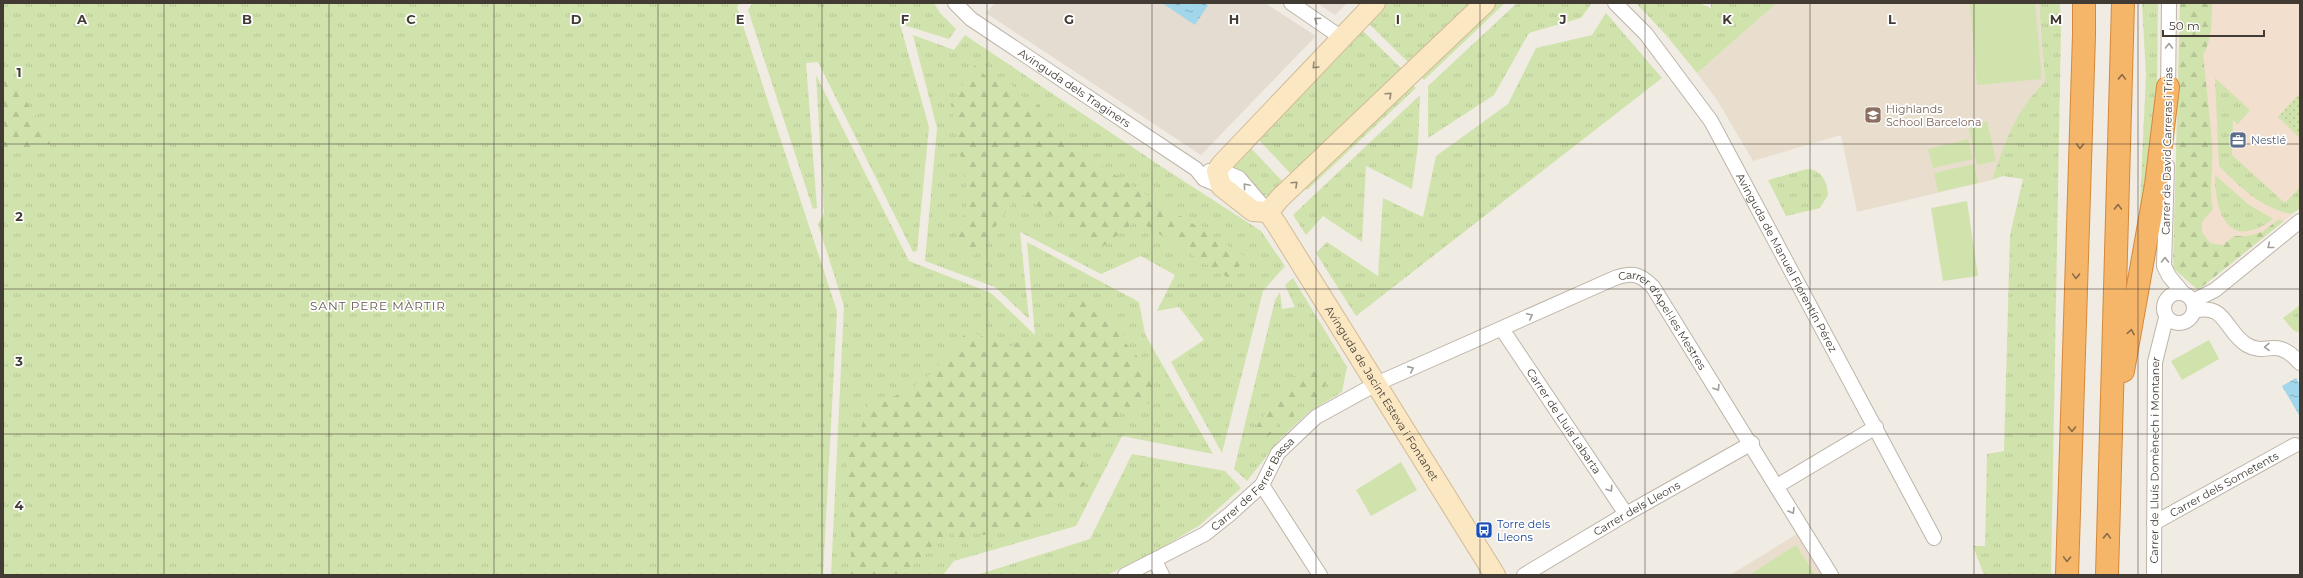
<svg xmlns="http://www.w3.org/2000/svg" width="2303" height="578" font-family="Montserrat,sans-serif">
	<defs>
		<pattern id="grass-tufts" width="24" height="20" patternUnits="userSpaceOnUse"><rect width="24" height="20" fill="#d1e3ad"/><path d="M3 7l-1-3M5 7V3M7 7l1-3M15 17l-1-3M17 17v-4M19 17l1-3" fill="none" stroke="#b5c495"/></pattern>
		<pattern id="forest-firs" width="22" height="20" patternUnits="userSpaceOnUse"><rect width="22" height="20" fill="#d1e3ad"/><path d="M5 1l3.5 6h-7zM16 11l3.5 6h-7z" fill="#b5c495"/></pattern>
		<pattern id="garden-dots" width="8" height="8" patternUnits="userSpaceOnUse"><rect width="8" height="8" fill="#d1e3ad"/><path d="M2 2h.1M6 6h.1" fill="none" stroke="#b5c495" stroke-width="1.8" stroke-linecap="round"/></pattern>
		<pattern id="water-ripples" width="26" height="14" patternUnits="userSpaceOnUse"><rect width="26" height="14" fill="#a1d6eb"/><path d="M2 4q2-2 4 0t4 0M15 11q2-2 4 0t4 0" fill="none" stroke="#85afbf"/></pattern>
	</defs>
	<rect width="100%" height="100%" fill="#f0ebe3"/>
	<path fill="#e4dcd1" d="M995,3h270l51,33 -115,119 -215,-142z
		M1317,3h30l-12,12z"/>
	<path fill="#f2dfce" d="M2180,3h120v205l-102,82 -25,-22z"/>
	<path fill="#e9decd" d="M1777,3h262l6,79 -11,10 -35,70 -7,18 -135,32 -16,-77 -88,26 -36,-61 -20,-27z
		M1797,534l25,41h-92z"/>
	<path fill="url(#grass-tufts)" d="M3,3h737l-3,4 100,304 -14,264h-820z
		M753,3h181l6,10 16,16 -7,10 -49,-15 29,103 -12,124 -4,1 -95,-190 -12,1 11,145 -4,1 -65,-199z
		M1381,3h94l-65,61 -45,-44z
		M1494,3h11l-81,77 -6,-6z
		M1517,3h75l-11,15 -52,15 -35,62 -66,43v-52z
		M1636,3h63l12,5v-5h66l-80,70 -31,-38z
		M2039,3h21l1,24 -10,548h-67l-11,-29h12l2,-92 17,-3 6,-216 13,-56 -20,-3 -11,4c12,-35 25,-73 53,-98z
		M2142,3h16l-1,89 -19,153 8,-170z
		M1606,13l56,65 -306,238 -40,-63 11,-11 51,34 5,-78 40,19 13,-61 72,-52 28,-56 56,-13z
		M1358,26l45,44 -111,105 -38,-40z
		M913,35l41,15 11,-15 197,132 99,64 24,35 -22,25 -41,162 -51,-91 33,-22 -25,-33 -22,4 18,-36 -34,-19 -40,18 -81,-42 9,87 -34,-32 -70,-26 12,-133z
		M816,75l93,186 82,32 44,42 -8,-93 112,60 6,32 68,120 -91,-18 -46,90 -122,35 -11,14h-112l13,-269 -26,-82 6,-11z
		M2215,78l35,32 -12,14 -5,-4 -1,35 53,48 15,-16v21l-8,6c-30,-5 -52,-27 -73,-48z
		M1410,82l6,6 -109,102 -5,-6z
		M1420,95l-2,50 -6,44 -46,-23 -4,76 -39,-26 -17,19 -13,-20z
		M1246,143l38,40 -15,12 -7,1 -29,-28 -1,-4z
		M1807,169c15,1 20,12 21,26l-8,13 -34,8 -18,-36z
		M2215,175l33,29 25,15c-44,33 -58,-5 -58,-44z
		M1293,278l54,89 -5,25 -33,20 -29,27 -33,42 -13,-12 41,-169 5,-8 2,17 13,-2 -10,-22z
		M2300,305v28l-7,-3 -10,-12z
		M1132,454l93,17 16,17 -41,37 -40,24 -53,26h-130l113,-36z"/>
	<path fill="url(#forest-firs)" d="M2180,3h32c0,16 0,38 -9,52 3,29 7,59 9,89 2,22 -4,43 1,65l-11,13v10l8,11 13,2 11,-9h13l15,-4 16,-12 6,1 -86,69 -25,-22z
		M3,65l50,78 -50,11z
		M975,65l16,16 18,-3 8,17 17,5 33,41 45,32 134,84 -16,22 -93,-59 -36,28 -90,-60v17l-36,50 -9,3 -8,-19 10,-41 -17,-94z
		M1064,294l24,9 14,12 19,5 4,22 23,27 9,25 -16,17 -21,-6 -2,20 -20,4 -6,23 -9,11 2,22 -21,9 -8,10 -11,-5 -7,24 -54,12 -12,-2 -14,10 -6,-12 -16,11 -33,33h-52v-54l-5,-23 3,-18 -4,-22 11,-12 13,-45c45,-1 74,-39 99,-71l40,18 10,-6h25l25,-11z
		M1322,370l4,13 -2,13 -31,6 1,16 -16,2 -3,11 -18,12 -6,-8 25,-39 18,-20z"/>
	<path fill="url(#garden-dots)" d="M2300,93v45l-22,-21z"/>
	<path fill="#d1e3ad" d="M1970,3h65l7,76 -65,6z
		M1987,121l9,40 -19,4 -9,-40z
		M1968,139l5,20 -40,9 -5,-19z
		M1974,164l4,19 -40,9 -4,-19z
		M1967,201l11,75 -35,5 -12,-73z
		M2209,340l10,19 -37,21 -11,-19z
		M1401,462l16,28 -46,26 -15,-26z
		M1796,545l19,30h-66z"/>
	<path fill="url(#water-ripples)" d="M1162,3h42l4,2 -13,20z
		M2296,378l4,7 -1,30 -17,-29z"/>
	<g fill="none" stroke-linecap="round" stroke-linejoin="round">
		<g stroke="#beb4a9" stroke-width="16">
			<g id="street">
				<path id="s1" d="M955,3l16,16 225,150 8,10 17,7"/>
				<path d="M1291,3l51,35"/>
				<path id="s2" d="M1615,3l31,31 65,87 223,417"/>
				<path d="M2168,95l1,-92"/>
				<path d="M2167,166l-3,100 5,10 14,17"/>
				<path d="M1209,171l16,1 14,6 29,34"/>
				<circle cx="2179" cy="308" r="15"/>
				<path d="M2193,301l22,-11 85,-69"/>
				<path d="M2194,311c32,-9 31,21 53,34 20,12 28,-10 53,18"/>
				<path id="s3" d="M1502,329l124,185"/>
				<path d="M1262,485l58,90"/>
				<path d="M1777,486l99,-59"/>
				<path id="s4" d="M2154,523l141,-78"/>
				<path d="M1155,561l7,14"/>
				<path id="s5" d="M1125,575l80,-41 25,-20 32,-29 16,-32 38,-36 60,-33 239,-106c18,-6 25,-4 38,9l178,288"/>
				<path id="s6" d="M1524,575l102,-61 126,-71"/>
				<path id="s7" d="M2154,575l1,-213 11,-44"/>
			</g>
		</g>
		<g stroke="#d1bb97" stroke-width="22">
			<g id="secondary">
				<path id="s8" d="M1375,3l-154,162 -4,6 4,15 32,25 15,1 9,13 218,350"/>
				<path d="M1268,212l12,-14 205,-195"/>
			</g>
		</g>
		<g stroke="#d4893a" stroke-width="24">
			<path id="highway" d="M2123,371l33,-186 12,-98
				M2067,575l17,-540v-32
				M2107,575l16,-572"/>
		</g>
		<use href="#street" stroke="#fff" stroke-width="14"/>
		<use href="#secondary" stroke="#fbe7c2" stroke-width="20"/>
		<use href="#highway" stroke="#f6b669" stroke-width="22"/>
	</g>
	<defs><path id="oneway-chevron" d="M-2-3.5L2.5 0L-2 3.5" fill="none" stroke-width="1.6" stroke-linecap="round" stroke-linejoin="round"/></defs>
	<g stroke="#a09d9a">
		<use href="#oneway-chevron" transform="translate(1317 20) rotate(-146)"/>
		<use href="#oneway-chevron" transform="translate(2169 46) rotate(-89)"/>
		<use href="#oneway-chevron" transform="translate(1246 186) rotate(-130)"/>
		<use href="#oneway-chevron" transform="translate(2270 246) rotate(141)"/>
		<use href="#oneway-chevron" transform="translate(2165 260) rotate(-89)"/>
		<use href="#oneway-chevron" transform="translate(1530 316) rotate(-25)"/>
		<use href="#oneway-chevron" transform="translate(2267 347) rotate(179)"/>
		<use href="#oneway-chevron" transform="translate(1411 369) rotate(-24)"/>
		<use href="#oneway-chevron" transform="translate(1717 388) rotate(58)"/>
		<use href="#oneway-chevron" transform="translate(1610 489) rotate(56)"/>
		<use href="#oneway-chevron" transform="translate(1792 511) rotate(59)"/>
	</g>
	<g stroke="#958874">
		<use href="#oneway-chevron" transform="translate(1315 66) rotate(134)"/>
		<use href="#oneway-chevron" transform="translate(1389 95) rotate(-43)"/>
		<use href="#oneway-chevron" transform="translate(1295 184) rotate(-43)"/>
	</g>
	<g stroke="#8a6c49">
		<use href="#oneway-chevron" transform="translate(2122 77) rotate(-88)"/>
		<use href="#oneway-chevron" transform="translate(2080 146) rotate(92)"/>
		<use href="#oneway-chevron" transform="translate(2118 207) rotate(-88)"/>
		<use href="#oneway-chevron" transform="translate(2076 276) rotate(92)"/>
		<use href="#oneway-chevron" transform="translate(2131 332) rotate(-79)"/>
		<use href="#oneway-chevron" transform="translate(2072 429) rotate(91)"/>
		<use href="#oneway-chevron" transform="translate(2107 536) rotate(-88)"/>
		<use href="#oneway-chevron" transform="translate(2067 559) rotate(92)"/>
	</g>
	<path fill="none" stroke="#423b34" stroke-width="1" stroke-opacity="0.55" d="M164,3v572M329,3v572M494,3v572M658,3v572M822,3v572M987,3v572M1152,3v572M1316,3v572M1480,3v572M1645,3v572M1810,3v572M1974,3v572M2138,3v572M3,144h2297M3,289h2297M3,434h2297"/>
	<defs>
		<g id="school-square" transform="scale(0.9)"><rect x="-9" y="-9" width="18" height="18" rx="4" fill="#8d6e63" stroke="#fff"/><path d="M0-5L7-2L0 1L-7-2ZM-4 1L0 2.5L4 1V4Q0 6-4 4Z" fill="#fff"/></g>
		<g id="office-square" transform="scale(0.9)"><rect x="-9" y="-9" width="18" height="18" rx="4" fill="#5c6f8a" stroke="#fff"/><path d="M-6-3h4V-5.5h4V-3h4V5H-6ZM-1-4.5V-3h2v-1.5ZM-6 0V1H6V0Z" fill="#fff"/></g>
		<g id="bus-square" transform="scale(0.9)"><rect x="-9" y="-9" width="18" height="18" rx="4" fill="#1a4fb4" stroke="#fff"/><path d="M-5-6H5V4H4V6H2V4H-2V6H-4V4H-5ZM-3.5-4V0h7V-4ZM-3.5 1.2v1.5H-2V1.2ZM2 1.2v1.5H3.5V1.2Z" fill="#fff"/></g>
	</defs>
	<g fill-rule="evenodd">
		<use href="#school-square" x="1873" y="115"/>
		<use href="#office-square" x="2238" y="140"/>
		<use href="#bus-square" x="1484" y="530"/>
	</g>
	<g text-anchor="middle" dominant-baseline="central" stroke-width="3.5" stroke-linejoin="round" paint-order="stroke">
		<g font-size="11" fill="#423b34" stroke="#fff">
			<text stroke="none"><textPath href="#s1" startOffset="147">Avinguda dels Traginers</textPath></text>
			<text transform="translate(2167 151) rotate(-89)">Carrer de David Carreras i Trias</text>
			<text stroke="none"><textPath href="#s2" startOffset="313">Avinguda de Manuel Florentín Pérez</textPath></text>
			<text stroke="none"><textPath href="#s5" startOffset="654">Carrer d'Apel·les Mestres</textPath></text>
			<text stroke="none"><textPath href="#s8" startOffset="516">Avinguda de Jacint Esteva i Fontanet</textPath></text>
			<text stroke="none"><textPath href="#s3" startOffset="111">Carrer de Lluís Labarta</textPath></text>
			<text stroke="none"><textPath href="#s7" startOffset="115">Carrer de Lluís Domènech i Montaner</textPath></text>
			<text stroke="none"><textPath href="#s5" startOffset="160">Carrer de Ferrer Bassa</textPath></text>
			<text stroke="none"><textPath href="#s4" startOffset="80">Carrer dels Sometents</textPath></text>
			<text stroke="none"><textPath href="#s6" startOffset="131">Carrer dels Lleons</textPath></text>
		</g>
		<g font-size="11" fill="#785e54" stroke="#fff" text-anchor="start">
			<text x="1886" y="109">Highlands<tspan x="1886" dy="13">School Barcelona</tspan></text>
		</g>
		<g font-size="11" fill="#4e5e75" stroke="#fff" text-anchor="start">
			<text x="2251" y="140">Nestlé</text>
		</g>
		<g font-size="11" fill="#164399" stroke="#fff" text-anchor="start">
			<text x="1497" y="524">Torre dels<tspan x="1497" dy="13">Lleons</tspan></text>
		</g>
		<g font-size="12" letter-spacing="1" fill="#64574c" stroke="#fff">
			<text x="378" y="305">SANT PERE MÀRTIR</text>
		</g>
	</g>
	<g font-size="13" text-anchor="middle" font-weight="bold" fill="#423b34" stroke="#fff" stroke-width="3.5" stroke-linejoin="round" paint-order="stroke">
		<text x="82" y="24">A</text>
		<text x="247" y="24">B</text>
		<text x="411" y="24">C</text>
		<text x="576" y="24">D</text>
		<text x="740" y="24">E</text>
		<text x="905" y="24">F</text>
		<text x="1069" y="24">G</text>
		<text x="1234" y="24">H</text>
		<text x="1398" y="24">I</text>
		<text x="1563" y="24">J</text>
		<text x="1727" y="24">K</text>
		<text x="1892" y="24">L</text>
		<text x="2056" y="24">M</text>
		<text x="19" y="77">1</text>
		<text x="19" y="221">2</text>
		<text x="19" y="366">3</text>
		<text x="19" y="510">4</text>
	</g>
	<rect width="2303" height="578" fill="none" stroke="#423b34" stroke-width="8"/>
	<path d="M2163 30v6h101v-6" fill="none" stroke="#423b34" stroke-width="2"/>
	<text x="2169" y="30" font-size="12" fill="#423b34" stroke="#ffffff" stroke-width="3" paint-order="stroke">50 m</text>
</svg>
